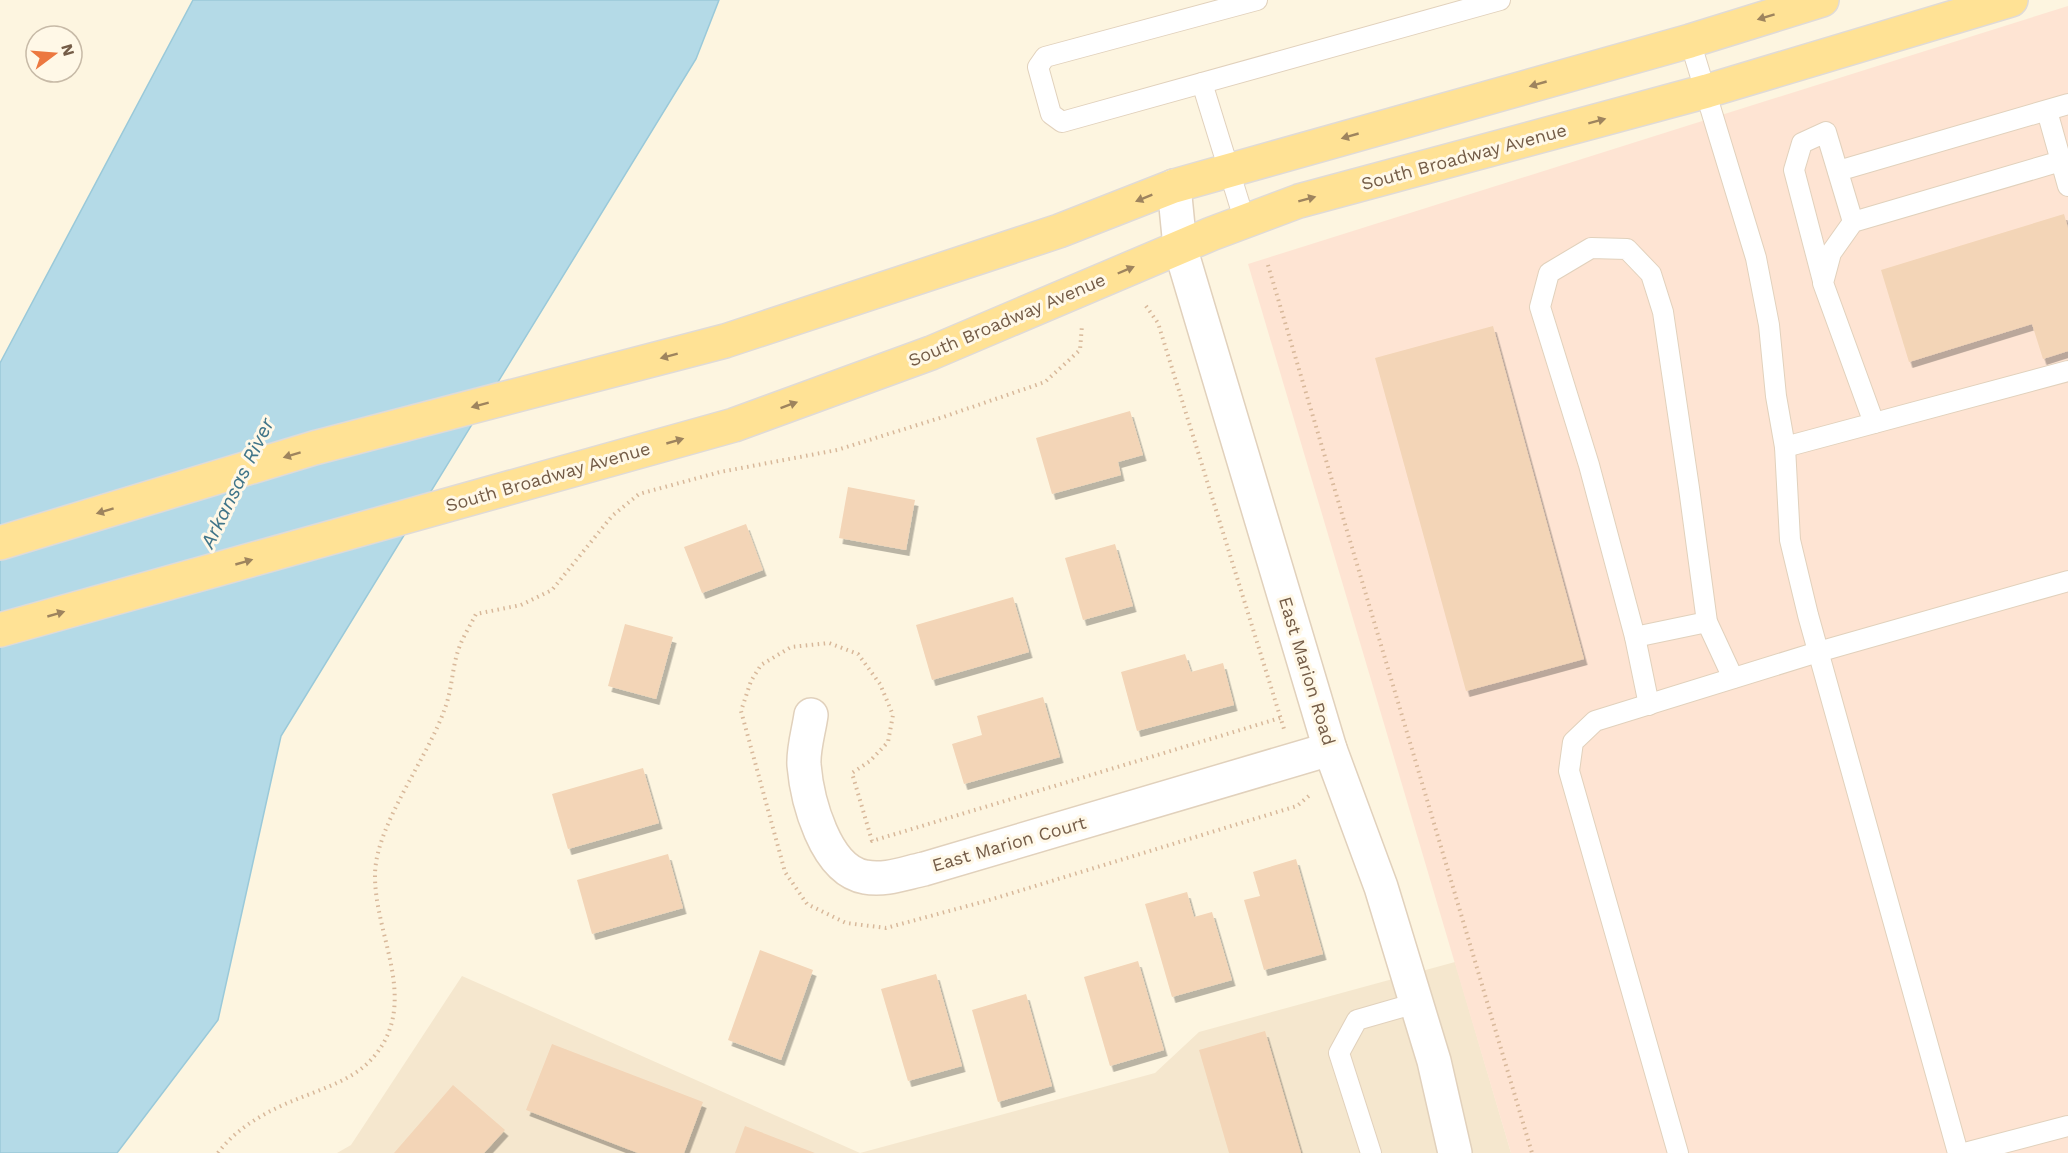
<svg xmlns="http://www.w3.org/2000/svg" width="2068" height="1153" font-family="'Work Sans',sans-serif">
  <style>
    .residential { fill: #f5e7ce }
    .commercial { fill: #fee4d3 }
    .water { fill: #b4dae7; stroke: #9ac9d9; stroke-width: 1.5 }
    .building { fill: #f3d5b7; filter: url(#shadow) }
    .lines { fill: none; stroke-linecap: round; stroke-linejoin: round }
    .lane-casing { stroke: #e1d1bc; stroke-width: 22 }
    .street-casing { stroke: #e1d1bc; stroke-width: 36 }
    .primary-casing { stroke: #e0dbd7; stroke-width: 36 }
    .path { stroke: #d8b89a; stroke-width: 4; stroke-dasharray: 1.5 4.5; stroke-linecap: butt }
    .lane { stroke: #fff; stroke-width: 20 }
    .street { stroke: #fff; stroke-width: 33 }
    .primary { stroke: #ffe295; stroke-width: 33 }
    .oneway { fill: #9e845e }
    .labels { text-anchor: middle; stroke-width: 6; stroke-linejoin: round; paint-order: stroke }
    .street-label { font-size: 18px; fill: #745c47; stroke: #fff8e7 }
    .water-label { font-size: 20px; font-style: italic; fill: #407589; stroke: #fff8e7 }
  </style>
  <defs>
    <filter id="shadow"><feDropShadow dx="3.5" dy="6" stdDeviation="0" flood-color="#0004"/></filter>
  </defs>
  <rect width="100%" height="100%" fill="#fdf5e0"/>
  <g class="residential">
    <path d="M1455,962L1511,1153H860L1155,1073L1199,1032Z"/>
    <path d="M462,976L860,1153H337L351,1145Z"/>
  </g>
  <path class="commercial" d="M2068,6V1153H1511L1248,264Z"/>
  <path class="water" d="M193,0H719L696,59L281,736L218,1020L117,1153H0V363Z"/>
  <g class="building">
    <path d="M2064,214L2068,228V351L2043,359L2032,324L1909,362L1881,270Z"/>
    <path d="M1493,326L1584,659L1466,691L1375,358Z"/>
    <path d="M1130,411L1143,455L1118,462L1121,475L1052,494L1036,438Z"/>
    <path d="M848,487L915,500L906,550L839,538Z"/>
    <path d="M746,524L763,570L702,593L684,547Z"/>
    <path d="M1115,544L1133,606L1083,620L1065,558Z"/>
    <path d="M1013,597L1029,652L932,680L916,625Z"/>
    <path d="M625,624L673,637L656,699L608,686Z"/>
    <path d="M1185,654L1191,672L1223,663L1234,705L1137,731L1121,672Z"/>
    <path d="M1043,697L1060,757L964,784L952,744L982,735L977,716Z"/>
    <path d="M643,768L659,823L568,849L552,794Z"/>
    <path d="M668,854L683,908L592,934L577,880Z"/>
    <path d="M1296,859L1323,954L1264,970L1244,900L1260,896L1253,872Z"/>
    <path d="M1187,892L1194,917L1212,912L1232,980L1172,997L1145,904Z"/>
    <path d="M760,950L813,970L781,1060L728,1040Z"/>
    <path d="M1138,961L1164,1050L1110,1066L1084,977Z"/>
    <path d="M936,974L962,1066L908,1081L881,989Z"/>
    <path d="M1026,994L1052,1086L998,1102L972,1010Z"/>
    <path d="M1265,1031L1301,1153H1229L1199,1050Z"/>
    <path d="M552,1044L703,1102L684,1153H638L526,1110Z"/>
    <path d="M453,1085L505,1130L484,1153H394Z"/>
    <path d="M745,1126L815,1153H735Z"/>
  </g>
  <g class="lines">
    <defs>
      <g id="lane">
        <path d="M1257,0L1045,57L1038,67L1051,114L1062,122L1500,0"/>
        <path d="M1690,41L1756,258L1769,325L1776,396L1785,447L1790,540L1808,615L1958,1153"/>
        <path d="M1202,83L1245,222"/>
        <path d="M2047,111L2068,186"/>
        <path d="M1838,171L2068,104"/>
        <path d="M1823,281L1794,170L1802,143L1826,132L1853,222"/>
        <path d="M1874,423L1823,283L1831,253L1853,222L2061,161"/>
        <path d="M1785,447L2068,371"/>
        <path d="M1635,637L1707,622"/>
        <path d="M1649,705L1635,637L1589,465L1540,307L1549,273L1591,248L1627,249L1651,274L1663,312L1689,488L1707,622L1733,678"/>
        <path d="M1371,1153L1339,1053L1357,1020L1416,1003"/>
        <path d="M1678,1153L1569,771L1573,742L1595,721L1818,652L2068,581"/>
        <path d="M1965,1153L2068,1126"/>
      </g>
      <g id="street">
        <path d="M1174,186L1180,247L1330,749L1381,887L1434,1061L1455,1153"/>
        <path d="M811,715C809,730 803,749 804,765C807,800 825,870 865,877C885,881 905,873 924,869L1330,749"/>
      </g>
      <g id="primary">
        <path d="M0,543L314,448L725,341L1059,231L1174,186L1690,41L1822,0"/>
        <path d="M0,630L734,425L931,353L1211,234L1299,201L1707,91L2011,0"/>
      </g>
    </defs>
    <use href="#lane" class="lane-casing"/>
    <use href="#street" class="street-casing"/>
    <use href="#primary" class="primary-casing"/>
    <g class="path">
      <path d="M1268,265L1532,1153"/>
      <path d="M1146,306L1158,323L1284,729"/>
      <path d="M1280,718L872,841L852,773L870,761L888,742L893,715L880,684L858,654L829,643L791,647L761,665L751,681L741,711L785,872L807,904L846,923L886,928L986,901L1297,806L1311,794"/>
      <path d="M218,1153C236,1128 267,1111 295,1100C326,1087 359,1079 379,1050C417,996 374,933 375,874C376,824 428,758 445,708C452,690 452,669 458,651C462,638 470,626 476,614L521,605L552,590L612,516L639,494L720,472L837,450L943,417L1045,382L1080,350L1082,325"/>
    </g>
    <use href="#lane" class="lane"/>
    <use href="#street" class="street"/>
    <use href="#primary" class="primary"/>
  </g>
  <defs><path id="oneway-solid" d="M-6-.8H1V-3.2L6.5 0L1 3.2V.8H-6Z" transform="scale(1.5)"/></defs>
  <g class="oneway">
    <use href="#oneway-solid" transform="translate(1766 17) rotate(163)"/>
    <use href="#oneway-solid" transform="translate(1538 84) rotate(164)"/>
    <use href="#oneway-solid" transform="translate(1597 121) rotate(-15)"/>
    <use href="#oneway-solid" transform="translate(1350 136) rotate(164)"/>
    <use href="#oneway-solid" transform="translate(1144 198) rotate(158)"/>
    <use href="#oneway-solid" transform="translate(1307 199) rotate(-15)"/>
    <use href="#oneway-solid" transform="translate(1126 270) rotate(-23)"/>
    <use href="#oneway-solid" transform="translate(669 356) rotate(165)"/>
    <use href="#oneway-solid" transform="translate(480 405) rotate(165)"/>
    <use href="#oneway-solid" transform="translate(789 405) rotate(-20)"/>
    <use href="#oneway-solid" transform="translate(675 441) rotate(-16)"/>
    <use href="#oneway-solid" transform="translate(292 455) rotate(163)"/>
    <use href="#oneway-solid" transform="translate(105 511) rotate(163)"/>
    <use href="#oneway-solid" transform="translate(244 562) rotate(-16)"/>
    <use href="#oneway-solid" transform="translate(56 614) rotate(-16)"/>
  </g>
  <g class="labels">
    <g class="street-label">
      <text transform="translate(1464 157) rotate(-15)" y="6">South Broadway Avenue</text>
      <text transform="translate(1007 320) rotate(-23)" y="6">South Broadway Avenue</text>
      <text transform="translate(548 477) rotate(-16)" y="6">South Broadway Avenue</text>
      <text transform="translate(1307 671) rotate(73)" y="6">East Marion Road</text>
      <text transform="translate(1009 844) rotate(-16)" y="6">East Marion Court</text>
    </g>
    <g class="water-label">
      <text transform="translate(237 483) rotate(-64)" y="7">Arkansas River</text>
    </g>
  </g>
  <g transform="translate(54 54) rotate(74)"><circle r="28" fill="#fff8e7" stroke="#c7baa7" stroke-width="1.5"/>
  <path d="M0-4.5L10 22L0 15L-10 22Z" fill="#ec7840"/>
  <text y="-9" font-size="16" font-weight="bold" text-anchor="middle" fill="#745c47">N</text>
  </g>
</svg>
